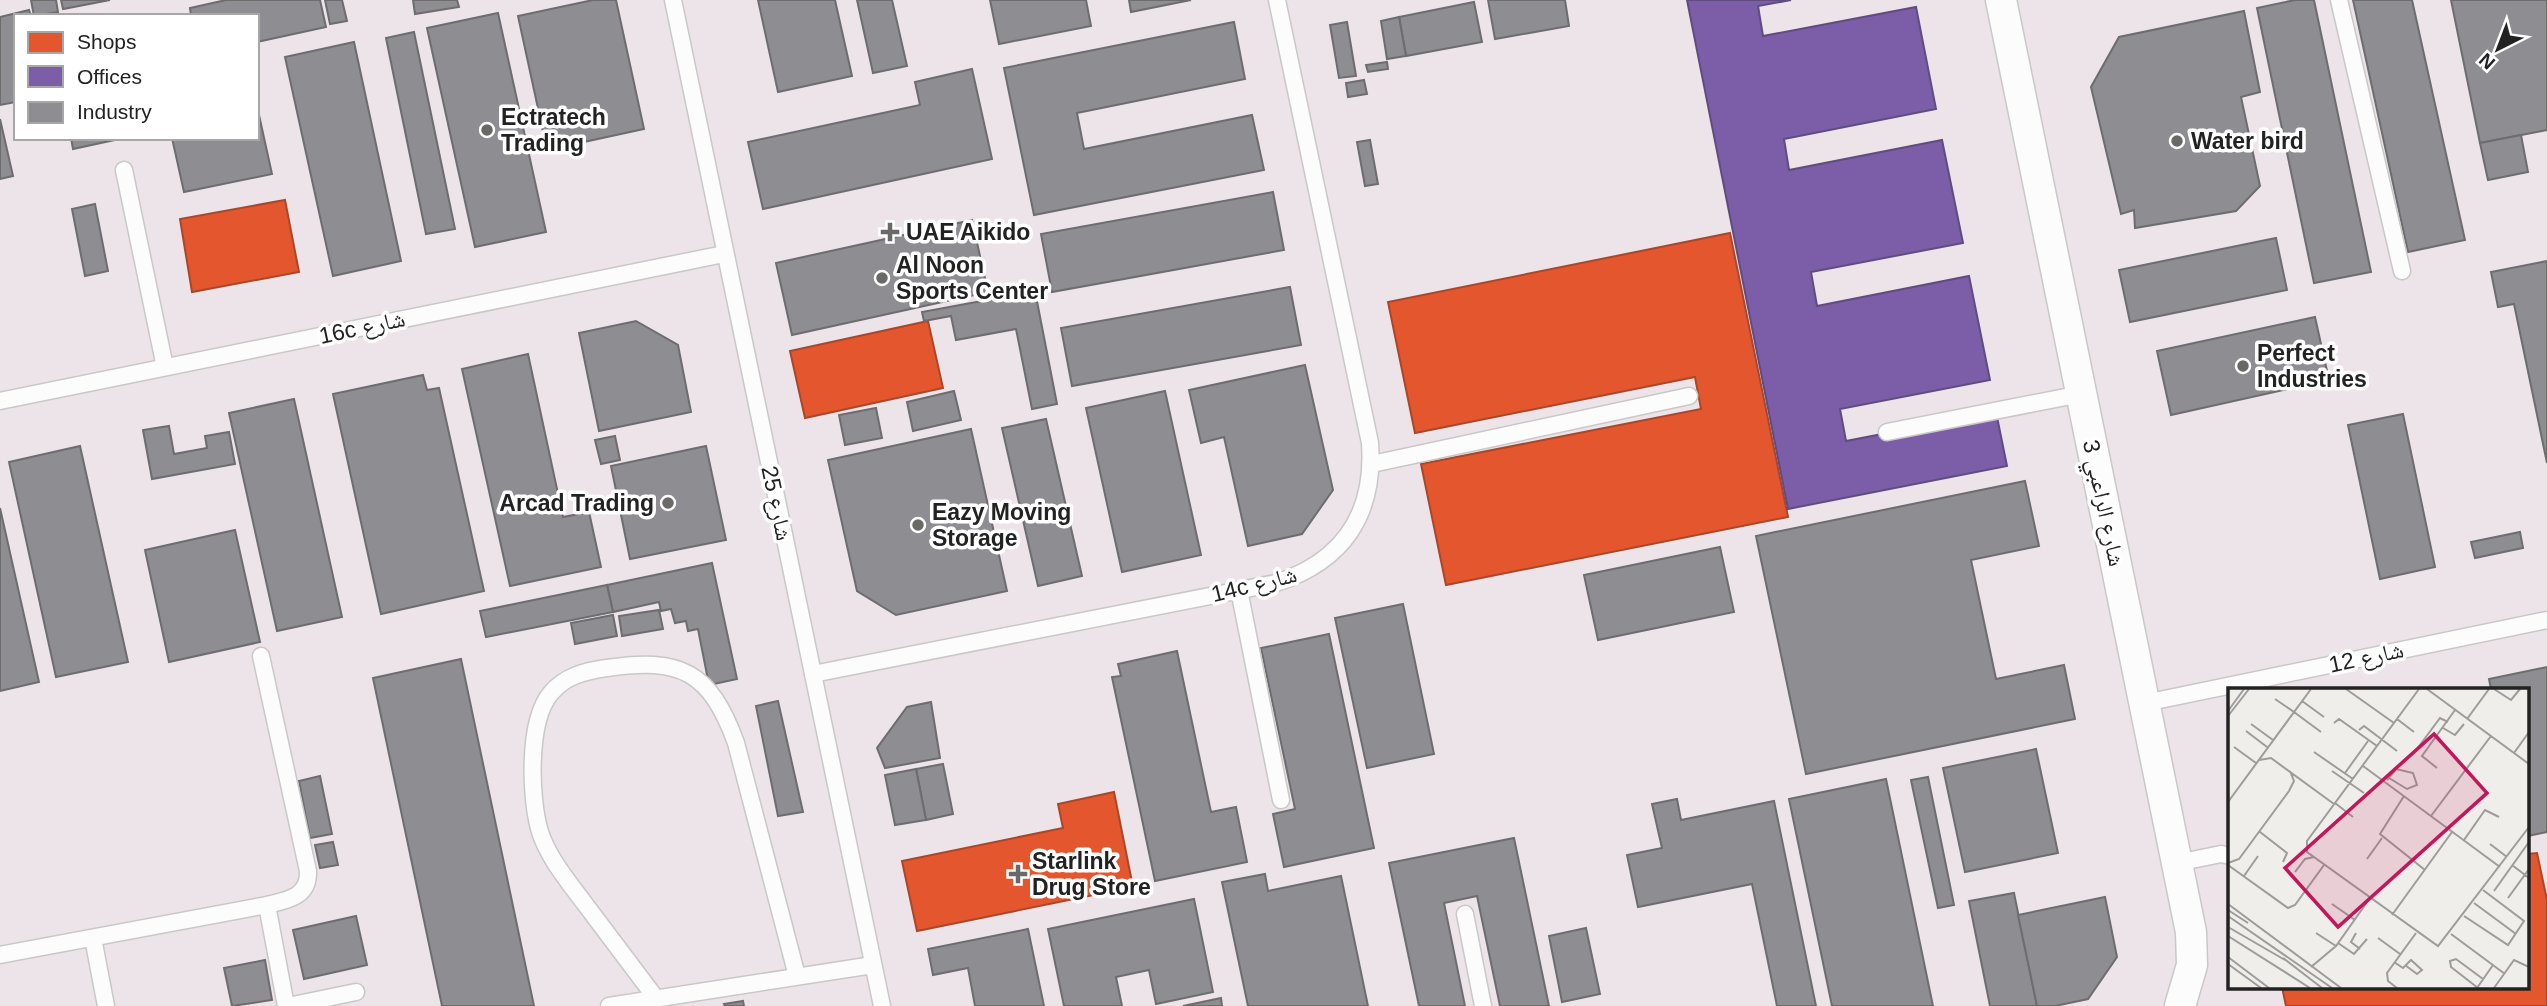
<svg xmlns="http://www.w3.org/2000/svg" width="2547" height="1006" font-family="Helvetica,'Noto Naskh Arabic',sans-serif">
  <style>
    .industrial { fill: #ede4e9; fill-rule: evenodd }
    .shops { fill: #e4572e; stroke: #aa472a; stroke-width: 2 }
    .offices { fill: #7b5ea7; stroke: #604c7f; stroke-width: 2 }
    .industry { fill: #8d8d92; stroke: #6d6d70; stroke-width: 2 }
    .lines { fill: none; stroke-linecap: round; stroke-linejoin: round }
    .service-casing { stroke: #c9c8c7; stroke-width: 19 }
    .minor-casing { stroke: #c9c8c7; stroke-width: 33 }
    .service { stroke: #fdfcfc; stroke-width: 16 }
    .minor { stroke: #fdfcfc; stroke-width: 30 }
    .poi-dot { fill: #6a6968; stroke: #fff; stroke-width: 2.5 }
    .labels { text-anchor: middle; stroke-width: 7; stroke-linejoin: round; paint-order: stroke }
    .poi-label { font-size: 23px; font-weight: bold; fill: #222; stroke: #fff; text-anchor: start }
    .street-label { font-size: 23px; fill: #222; stroke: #fff }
    .inset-road { fill: none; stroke: #9e9c9b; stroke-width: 2 }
    .view { fill: #c2185b; fill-opacity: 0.15; stroke: #c2185b; stroke-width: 3.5 }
    .inset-edge { fill: none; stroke: #222; stroke-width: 3.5 }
  </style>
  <rect width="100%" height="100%" fill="#f0eeeb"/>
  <path class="industrial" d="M0,0H2547V1006H0ZM16,16H257V138H16ZM2230,689H2528V987H2230Z"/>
  <g class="shops">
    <path d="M285,200L299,272L192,292L180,219Z"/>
    <path d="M1730,233L1788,517L1446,585L1421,464L1701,409L1695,377L1415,433L1388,302Z"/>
    <path d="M928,321L943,388L805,418L790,351Z"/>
    <path d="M1114,792L1133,887L917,931L902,861L1063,828L1058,804Z"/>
    <path d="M2537,853L2547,900V1006H2286L2282,987H2528V854Z"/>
  </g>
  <path class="offices" d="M1687,0H1791L1758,6L1763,36L1916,7L1936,109L1784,139L1789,170L1942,140L1963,243L1811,272L1817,306L1969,276L1990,380L1840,409L1846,441L1996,412L2007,466L1788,509Z"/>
  <g class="industry">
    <path d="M31,0H56L58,12L34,16Z"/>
    <path d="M61,0H110L63,9Z"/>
    <path d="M226,0H320L326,27L257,42V16H191L190,8Z"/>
    <path d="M325,0H342L347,21L330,24Z"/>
    <path d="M413,0H457L459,7L415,14Z"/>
    <path d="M593,0H616L644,129L547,150L518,16Z"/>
    <path d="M758,0H835L852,76L778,92Z"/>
    <path d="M857,0H892L907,66L873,73Z"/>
    <path d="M990,0H1086L1091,26L999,44Z"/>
    <path d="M1129,0H1191L1131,12Z"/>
    <path d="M1488,0H1565L1569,26L1495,39Z"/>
    <path d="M2295,0H2314L2371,272L2314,283L2257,8Z"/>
    <path d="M2353,0H2412L2465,240L2408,252Z"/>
    <path d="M2451,0H2547V130L2480,143Z"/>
    <path d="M1474,2L1482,42L1406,56L1399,17Z"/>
    <path d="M29,10L31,16H16V102L0,105V17Z"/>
    <path d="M2244,11L2260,92L2241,97L2260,186L2236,211L2135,228L2134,210L2121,214L2091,87L2119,37Z"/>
    <path d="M498,13L546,232L475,247L427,28Z"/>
    <path d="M1399,17L1406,56L1387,59L1381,21Z"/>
    <path d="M1234,22L1245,79L1077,113L1084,149L1252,115L1264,170L1034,215L1004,68Z"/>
    <path d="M1347,22L1356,76L1339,78L1330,25Z"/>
    <path d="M414,32L455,229L426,234L386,38Z"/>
    <path d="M354,42L401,261L333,276L285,57Z"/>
    <path d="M1387,62L1388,69L1368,72L1366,65Z"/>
    <path d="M972,69L992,159L763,209L748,142L920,105L915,82Z"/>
    <path d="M1364,80L1367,94L1348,97L1346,83Z"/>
    <path d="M257,106L272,174L184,192L172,138H257Z"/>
    <path d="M0,119L13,176L0,179Z"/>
    <path d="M2521,135L2528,172L2488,180L2480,143Z"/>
    <path d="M71,138H124L73,149Z"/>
    <path d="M1370,140L1378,184L1365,186L1357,142Z"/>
    <path d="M1273,192L1284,250L1052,292L1041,234Z"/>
    <path d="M95,204L108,271L85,276L72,209Z"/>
    <path d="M972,220L988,292L792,335L776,263Z"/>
    <path d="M2276,238L2287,290L2130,322L2119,270Z"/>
    <path d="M2547,261V463L2514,304L2498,307L2491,272Z"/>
    <path d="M1290,287L1301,345L1072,386L1061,328Z"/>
    <path d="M1035,291L1057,404L1032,409L1016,329L956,340L951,316L924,321L922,312Z"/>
    <path d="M2315,317L2329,380L2171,415L2157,351Z"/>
    <path d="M636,321L678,345L691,412L599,431L579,333Z"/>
    <path d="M528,354L563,517L589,512L601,567L510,586L462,369Z"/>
    <path d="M1305,365L1333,490L1302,534L1248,546L1224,437L1201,443L1189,390Z"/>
    <path d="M423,375L427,390L439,388L484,591L381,614L333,394Z"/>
    <path d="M954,391L961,420L913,431L907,402Z"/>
    <path d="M1165,391L1201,555L1122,572L1086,408Z"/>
    <path d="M294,399L342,617L277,631L229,413Z"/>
    <path d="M876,408L882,438L845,445L839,415Z"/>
    <path d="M2403,414L2435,567L2380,579L2348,425Z"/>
    <path d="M1046,419L1082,576L1038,586L1002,428Z"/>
    <path d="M169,426L174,454L207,448L205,436L229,432L235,464L152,479L143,430Z"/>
    <path d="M971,429L1007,591L896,615L857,591L828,460Z"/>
    <path d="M615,436L620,460L601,464L595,440Z"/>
    <path d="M80,446L128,662L56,677L9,462Z"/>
    <path d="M706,446L726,540L630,559L611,466Z"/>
    <path d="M2025,481L2039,546L1971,560L1996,679L2064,665L2075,719L1806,774L1756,536Z"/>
    <path d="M0,508L39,682L0,691Z"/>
    <path d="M235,530L260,642L169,662L145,550Z"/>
    <path d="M2520,532L2523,548L2475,558L2471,542Z"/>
    <path d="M1720,547L1734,612L1598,640L1584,575Z"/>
    <path d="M712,563L737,679L709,685L698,629L688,631L686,621L675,623L671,609L661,611L659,602L613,612L607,585Z"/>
    <path d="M607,585L613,612L486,637L480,611Z"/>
    <path d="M1403,604L1434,754L1367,768L1335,618Z"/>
    <path d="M659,610L663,629L622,636L619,616Z"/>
    <path d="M613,615L617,636L575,644L571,623Z"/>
    <path d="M1329,634L1374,848L1284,867L1273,814L1295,809L1261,648Z"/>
    <path d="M1177,651L1211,812L1236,807L1247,862L1155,881L1112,677L1121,676L1118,664Z"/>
    <path d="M461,659L534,1006H442L373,678Z"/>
    <path d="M2547,667V832L2528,836V689H2491L2489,679Z"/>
    <path d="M778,701L803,812L778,816L756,706Z"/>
    <path d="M931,702L940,758L885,768L877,748L907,707Z"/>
    <path d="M2036,749L2058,853L1965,872L1943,768Z"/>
    <path d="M943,764L953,814L926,820L916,769Z"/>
    <path d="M916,769L926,820L895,825L885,775Z"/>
    <path d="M320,776L332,834L310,838L299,781Z"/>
    <path d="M1928,777L1954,905L1938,908L1911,780Z"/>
    <path d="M1886,779L1933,1006H1832L1789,799Z"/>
    <path d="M1677,799L1681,820L1774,801L1816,1006H1777L1752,884L1638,907L1627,855L1662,848L1652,804Z"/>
    <path d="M1514,838L1549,1006H1500L1477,896L1444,903L1465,1006H1419L1389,863Z"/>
    <path d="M333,842L338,865L320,868L315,845Z"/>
    <path d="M1265,874L1268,891L1341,876L1368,1006H1248L1222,882Z"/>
    <path d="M2014,893L2037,1006H1990L1969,901Z"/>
    <path d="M2105,897L2117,957L2088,999L2055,1006H2037L2018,915Z"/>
    <path d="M1194,899L1213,992L1156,1004L1149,970L1116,977L1122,1006H1064L1048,929Z"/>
    <path d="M356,916L367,965L304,979L293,930Z"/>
    <path d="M1586,928L1600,994L1562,1002L1549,936Z"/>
    <path d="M1028,929L1044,1006H975L968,968L933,975L928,949Z"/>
    <path d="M265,960L272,1000L232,1006L224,968Z"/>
    <path d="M1221,998L1222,1006H1183Z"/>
    <path d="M743,1001L744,1006H725L724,1004Z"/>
  </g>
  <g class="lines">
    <defs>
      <g id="service">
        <path d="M673,0L882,1006"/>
        <path d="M2339,0L2402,271"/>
        <path d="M124,170L165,367"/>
        <path d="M0,401L724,254"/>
        <path d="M1887,432L2081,394"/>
        <path d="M1372,464L1689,396"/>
        <path d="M1239,590L1281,800"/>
        <path d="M813,674L1276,583C1344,561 1375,514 1370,443L1277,0"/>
        <path d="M2145,703L2547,620"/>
        <path d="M2177,863L2221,854L2230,856"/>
        <path d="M267,905L286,1006"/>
        <path d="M1465,914L1483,1006"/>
        <path d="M93,938L106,1006"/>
        <path d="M0,955L267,905C288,900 309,897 308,871L261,656"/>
        <path d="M655,997C632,966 608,935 585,904C568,881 549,859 540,832C530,799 527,721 551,693C565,676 585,671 607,668C680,657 710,671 736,743L797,976"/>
        <path d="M288,1006L356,992"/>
        <path d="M609,1006L873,965"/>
      </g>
      <path id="minor" d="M2001,0L2191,932L2192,965L2180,1006"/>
    </defs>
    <use href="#service" class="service-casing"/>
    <use href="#minor" class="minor-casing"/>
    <use href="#service" class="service"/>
    <use href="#minor" class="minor"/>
  </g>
  <g class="poi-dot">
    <circle cx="487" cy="130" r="7"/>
    <circle cx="2177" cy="141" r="7"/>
    <path d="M886.5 221.5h7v7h7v7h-7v7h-7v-7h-7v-7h7z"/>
    <circle cx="882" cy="278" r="7"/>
    <circle cx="2243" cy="366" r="7"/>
    <circle cx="668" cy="503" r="7"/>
    <circle cx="918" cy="525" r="7"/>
    <path d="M1014.5 863.5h7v7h7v7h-7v7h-7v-7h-7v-7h7z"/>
  </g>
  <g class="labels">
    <g class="poi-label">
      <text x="501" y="125">Ectratech<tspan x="501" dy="26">Trading</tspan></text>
      <text x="2191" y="149">Water bird</text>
      <text x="906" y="240">UAE Aikido</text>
      <text x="896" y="273">Al Noon<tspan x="896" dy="26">Sports Center</tspan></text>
      <text x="2257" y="361">Perfect<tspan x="2257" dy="26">Industries</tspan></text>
      <text x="654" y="511" text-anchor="end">Arcad Trading</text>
      <text x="932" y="520">Eazy Moving<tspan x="932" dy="26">Storage</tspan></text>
      <text x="1032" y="869">Starlink<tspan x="1032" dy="26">Drug Store</tspan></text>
    </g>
    <g class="street-label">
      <text transform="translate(362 327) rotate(-12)" y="8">16c شارع</text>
      <text transform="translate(777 503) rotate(78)" y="8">شارع 25</text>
      <text transform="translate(2104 503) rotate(78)" y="8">شارع الراعبي 3</text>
      <text transform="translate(1254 584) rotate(-14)" y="8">14c شارع</text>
      <text transform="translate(2366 657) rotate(-12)" y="8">شارع 12</text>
    </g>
  </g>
  <g transform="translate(2228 688)">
    <rect width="301" height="301" fill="#f0eeeb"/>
    <path class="inset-road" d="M118,1L166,35M191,1L79,153V164L210,258L301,139M199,1L301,76M266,1L283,12L292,1M47,11L66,24M74,13L96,29M0,23L16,1M66,24L93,44M0,28L21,1M169,31L186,44M239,31L261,1M106,35L111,31L149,58M23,36L45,52M215,40L227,47L236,36M131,42L136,38L169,63M18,43L39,59M6,59L28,75M86,64L125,91M186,65L212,30L220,34M286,65L301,44M31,72L43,70L106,116M135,78L272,179M209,80L194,68L227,22M104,83L136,105M117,85L140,53M161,90L179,101L189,97L185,85L168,81M159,92L173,75M176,108L152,146L197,182M0,114L83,1M107,115L125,129M203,128L263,48M32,144L59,165L55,174M236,152L257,122L271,129M262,156L279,169M139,171L154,150M0,175L11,171L61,103L66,93L62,83M0,177L60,220L67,217L96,177M284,177L301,190M67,184L77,171L86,169M16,188L30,168M266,203L301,154M280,210L301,181M246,215L288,246M0,216L113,300M104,216L127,232M0,222L20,235M164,227L224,144M0,228L104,300M236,228L280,257L296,233L255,202M0,239L57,272M88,245L108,258M128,245L123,254L132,261M223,246L277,286M0,248L82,300M150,250L172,266M110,255L126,266L139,251M0,269L41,300M55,270L94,300M166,274L175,280L183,272L194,282L189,286L177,277M0,276L33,300M83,279L108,258L142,210M169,300L160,293L159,285L188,245M249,300L265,277M250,300L223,279L222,273L228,271L255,291M266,300L286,272L301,279"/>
    <path class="view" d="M206,46L259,105L110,239L57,180Z"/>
    <rect width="301" height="301" class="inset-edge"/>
  </g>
  <rect x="14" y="14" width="245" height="126" fill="#ffffff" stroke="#a7a7a7" stroke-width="2"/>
  <rect x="28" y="32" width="35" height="21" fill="#e4572e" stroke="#a7a7a7" stroke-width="2"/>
  <text x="77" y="49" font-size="21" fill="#222222">Shops</text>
  <rect x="28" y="66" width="35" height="21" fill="#7b5ea7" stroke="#a7a7a7" stroke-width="2"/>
  <text x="77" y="84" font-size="21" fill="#222222">Offices</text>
  <rect x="28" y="102" width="35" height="21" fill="#8d8d92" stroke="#a7a7a7" stroke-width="2"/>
  <text x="77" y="119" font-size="21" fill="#222222">Industry</text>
  <g transform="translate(2498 49) rotate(222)" stroke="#ffffff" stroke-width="5" paint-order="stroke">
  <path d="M0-5L12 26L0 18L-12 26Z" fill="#222222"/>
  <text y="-10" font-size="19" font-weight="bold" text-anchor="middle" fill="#222222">N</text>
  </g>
</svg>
